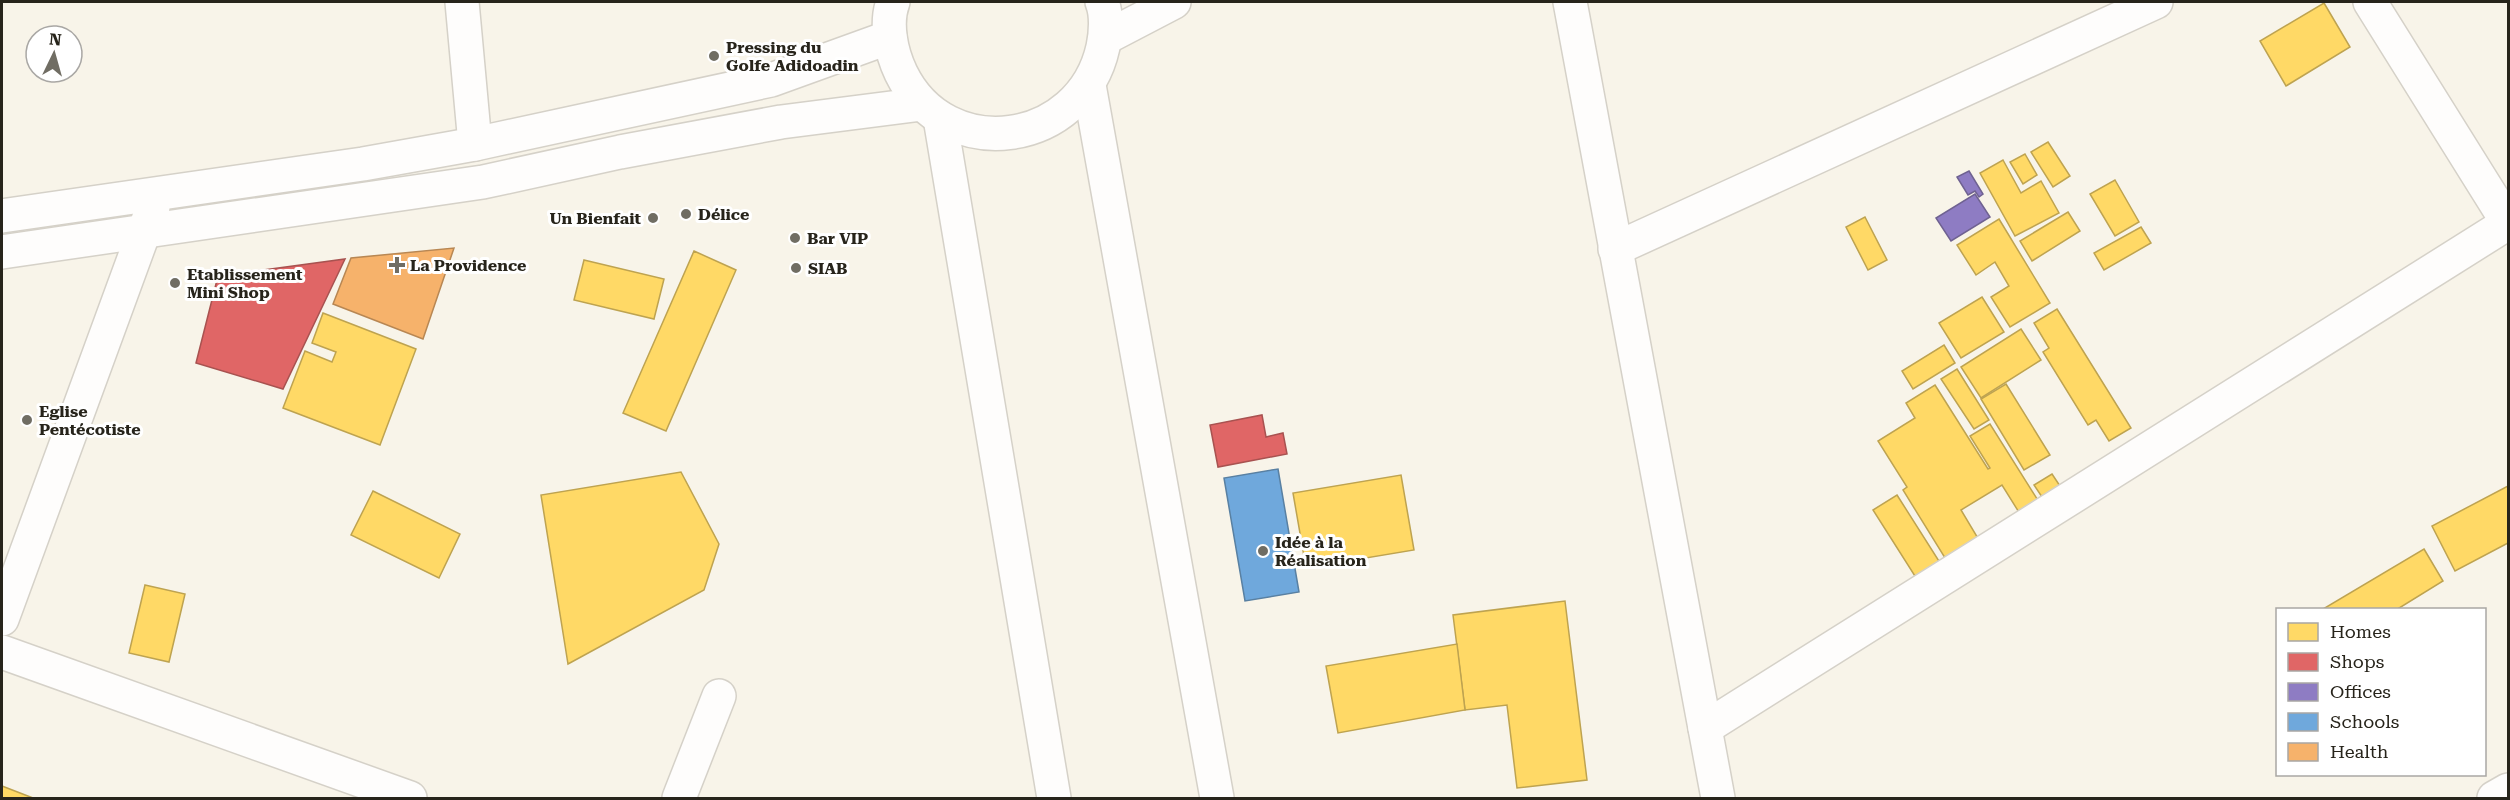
<svg xmlns="http://www.w3.org/2000/svg" width="2510" height="800" font-family="'Roboto Serif',serif">
  <style>
    .homes { fill: #ffd966; stroke: #bea350; stroke-width: 1.5 }
    .shops { fill: #e06666; stroke: #a85250; stroke-width: 1.5 }
    .offices { fill: #8e7cc3; stroke: #6f6291; stroke-width: 1.5 }
    .schools { fill: #6fa8dc; stroke: #5980a2; stroke-width: 1.5 }
    .health { fill: #f6b26b; stroke: #b88753; stroke-width: 1.5 }
    .lines { fill: none; stroke-linecap: round; stroke-linejoin: round }
    .minor-casing { stroke: #d5d1c8; stroke-width: 36 }
    .secondary-casing { stroke: #d5d1c8; stroke-width: 36 }
    .primary-casing { stroke: #d5d1c8; stroke-width: 36 }
    .minor { stroke: #fefdfc; stroke-width: 33 }
    .secondary { stroke: #fefdfc; stroke-width: 33 }
    .primary { stroke: #fefdfc; stroke-width: 33 }
    .poi-dot { fill: #706d63; stroke: #fff; stroke-width: 2 }
    .labels { text-anchor: middle; stroke-width: 6; stroke-linejoin: round; paint-order: stroke }
    .poi-label { font-size: 16px; font-weight: bold; fill: #27241b; stroke: #fff; text-anchor: start }
  </style>
  <rect width="100%" height="100%" fill="#f8f4e9"/>
  <g class="homes">
    <path d="M2324,3L2350,47L2286,86L2260,41Z"/>
    <path d="M2048,142L2070,176L2053,187L2031,152Z"/>
    <path d="M2025,154L2037,175L2023,184L2010,162Z"/>
    <path d="M2003,160L2021,193L2041,181L2059,213L2015,236L1980,173Z"/>
    <path d="M2115,180L2139,222L2115,236L2090,194Z"/>
    <path d="M2068,212L2080,231L2032,261L2020,241Z"/>
    <path d="M1865,217L1887,260L1868,270L1846,227Z"/>
    <path d="M1999,219L2050,303L2010,327L1991,297L2009,286L1995,262L1976,275L1957,245Z"/>
    <path d="M2141,227L2151,243L2104,270L2094,253Z"/>
    <path d="M694,251L736,270L666,431L623,413Z"/>
    <path d="M584,260L664,279L654,319L574,300Z"/>
    <path d="M1982,297L2004,332L1961,358L1939,323Z"/>
    <path d="M2057,309L2131,428L2109,441L2096,420L2088,425L2043,352L2049,348L2034,323Z"/>
    <path d="M323,313L416,349L380,445L283,408L305,351L332,362L336,352L312,343Z"/>
    <path d="M2021,329L2041,360L1981,398L1961,367Z"/>
    <path d="M1944,345L1955,363L1913,389L1902,371Z"/>
    <path d="M1957,369L1989,420L1974,429L1941,379Z"/>
    <path d="M2006,384L2050,455L2024,470L1981,399Z"/>
    <path d="M1935,385L1988,469L1990,468L1970,436L1990,424L2044,510L2025,522L2002,485L1961,510L1982,545L1950,566L1903,490L1907,487L1878,441L1915,418L1906,403Z"/>
    <path d="M681,472L719,544L704,590L568,664L541,495Z"/>
    <path d="M2052,474L2066,495L2048,506L2034,485Z"/>
    <path d="M1401,475L1414,550L1306,568L1293,493Z"/>
    <path d="M2508,486V543L2455,571L2432,526Z"/>
    <path d="M373,491L460,534L439,578L351,535Z"/>
    <path d="M1897,495L1944,569L1920,584L1873,510Z"/>
    <path d="M2424,549L2443,581L2396,610L2323,609Z"/>
    <path d="M145,585L185,594L169,662L129,653Z"/>
    <path d="M1565,601L1587,780L1517,788L1507,705L1465,710L1453,615Z"/>
    <path d="M1457,644L1465,710L1338,733L1326,666Z"/>
    <path d="M2,786L33,798H2Z"/>
  </g>
  <g class="shops">
    <path d="M345,259L283,389L196,363L218,276Z"/>
    <path d="M1262,415L1266,437L1283,433L1287,454L1218,467L1210,425Z"/>
  </g>
  <g class="offices">
    <path d="M1969,171L1983,194L1979,197L1975,191L1968,195L1957,177Z"/>
    <path d="M1975,194L1990,217L1951,241L1936,218Z"/>
  </g>
  <path class="schools" d="M1278,469L1299,592L1245,601L1224,478Z"/>
  <path class="health" d="M454,248L423,339L333,304L351,258Z"/>
  <g class="lines">
    <defs>
      <g id="minor">
        <path d="M462,2L475,144"/>
        <path d="M1570,2L1718,798"/>
        <path d="M2370,2L2508,223"/>
        <path d="M1615,249L2156,2"/>
        <path d="M2,619L153,207"/>
        <path d="M2,652L410,798"/>
        <path d="M1705,728L2508,223"/>
        <path d="M679,798L719,696"/>
        <path d="M2494,798L2508,790"/>
      </g>
      <g id="secondary">
        <path d="M1105,38L1174,2"/>
        <path d="M2,216L363,164L475,144L771,80L890,37"/>
        <path d="M2,252L483,182L620,152L781,122L922,104"/>
      </g>
      <g id="primary">
        <path d="M893,2C885,23 891,52 901,73C946,166 1081,147 1103,47C1106,33 1107,14 1102,2"/>
        <path d="M1089,85L1217,798"/>
        <path d="M940,118L1054,798"/>
      </g>
    </defs>
    <use href="#minor" class="minor-casing"/>
    <use href="#secondary" class="secondary-casing"/>
    <use href="#primary" class="primary-casing"/>
    <use href="#minor" class="minor"/>
    <use href="#secondary" class="secondary"/>
    <use href="#primary" class="primary"/>
  </g>
  <g class="poi-dot">
    <circle cx="714" cy="56" r="6"/>
    <circle cx="686" cy="214" r="6"/>
    <circle cx="653" cy="218" r="6"/>
    <circle cx="795" cy="238" r="6"/>
    <path d="M394 256h6v6h6v6h-6v6h-6v-6h-6v-6h6z"/>
    <circle cx="796" cy="268" r="6"/>
    <circle cx="175" cy="283" r="6"/>
    <circle cx="27" cy="420" r="6"/>
    <circle cx="1263" cy="551" r="6"/>
  </g>
  <g class="labels">
    <g class="poi-label">
      <text x="726" y="53">Pressing du<tspan x="726" dy="18">Golfe Adidoadin</tspan></text>
      <text x="698" y="220">Délice</text>
      <text x="641" y="224" text-anchor="end">Un Bienfait</text>
      <text x="807" y="244">Bar VIP</text>
      <text x="410" y="271">La Providence</text>
      <text x="808" y="274">SIAB</text>
      <text x="187" y="280">Etablissement<tspan x="187" dy="18">Mini Shop</tspan></text>
      <text x="39" y="417">Eglise<tspan x="39" dy="18">Pentécotiste</tspan></text>
      <text x="1275" y="548">Idée à la<tspan x="1275" dy="18">Réalisation</tspan></text>
    </g>
  </g>
  <rect width="2510" height="800" fill="none" stroke="#27241b" stroke-width="6"/>
  <rect x="2276" y="608" width="210" height="168" fill="#ffffff" stroke="#a9a7a4" stroke-width="1.5"/>
  <rect x="2288" y="623" width="30" height="18" fill="#ffd966" stroke="#a9a7a4" stroke-width="1.5"/>
  <text x="2330" y="638" font-size="18" fill="#27241b">Homes</text>
  <rect x="2288" y="653" width="30" height="18" fill="#e06666" stroke="#a9a7a4" stroke-width="1.5"/>
  <text x="2330" y="668" font-size="18" fill="#27241b">Shops</text>
  <rect x="2288" y="683" width="30" height="18" fill="#8e7cc3" stroke="#a9a7a4" stroke-width="1.5"/>
  <text x="2330" y="698" font-size="18" fill="#27241b">Offices</text>
  <rect x="2288" y="713" width="30" height="18" fill="#6fa8dc" stroke="#a9a7a4" stroke-width="1.5"/>
  <text x="2330" y="728" font-size="18" fill="#27241b">Schools</text>
  <rect x="2288" y="743" width="30" height="18" fill="#f6b26b" stroke="#a9a7a4" stroke-width="1.5"/>
  <text x="2330" y="758" font-size="18" fill="#27241b">Health</text>
  <g transform="translate(54 54) rotate(5)"><circle r="28" fill="#ffffff" stroke="#a9a7a4" stroke-width="1.5"/>
  <path d="M0-4.5L10 22L0 15L-10 22Z" fill="#706d63"/>
  <text y="-9" font-size="16" font-weight="bold" text-anchor="middle" fill="#27241b">N</text>
  </g>
</svg>
